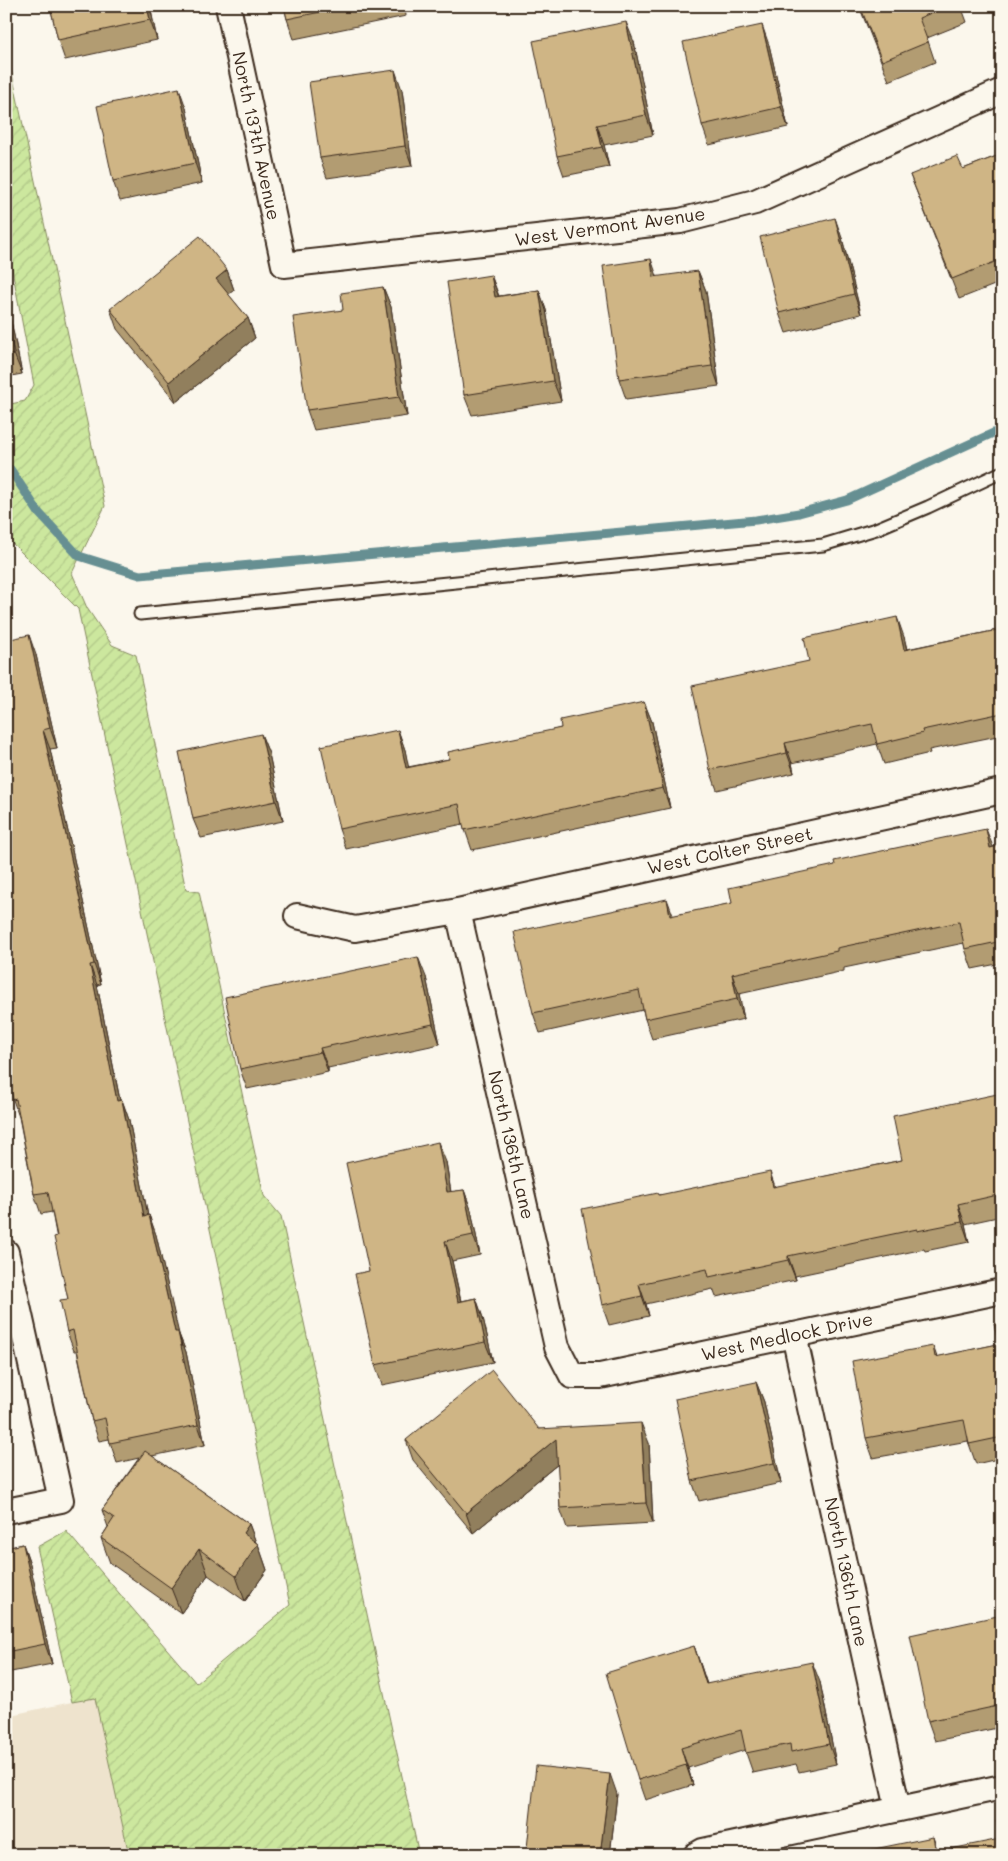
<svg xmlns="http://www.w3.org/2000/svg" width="1008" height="1861" font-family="Mali,sans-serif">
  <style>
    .built { fill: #eee3cd }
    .garden { fill: url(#garden-furrows); stroke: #84885e }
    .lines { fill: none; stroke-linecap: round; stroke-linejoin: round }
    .stream { stroke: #668f92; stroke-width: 9 }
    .lane-casing { stroke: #3b2a1e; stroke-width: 15 }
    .street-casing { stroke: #3b2a1e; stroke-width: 28 }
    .lane { stroke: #fbf7ec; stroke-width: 11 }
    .street { stroke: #fbf7ec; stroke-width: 24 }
    .wall { fill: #b29c72; stroke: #3b2a1e }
    .shaded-wall { fill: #917f5d; stroke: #3b2a1e }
    .building { fill: #cfb585; stroke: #3b2a1e }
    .labels { text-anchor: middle; stroke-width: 4; stroke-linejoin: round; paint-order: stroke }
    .street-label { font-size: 18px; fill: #3b2a1e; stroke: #fbf7ec }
  </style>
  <defs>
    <pattern id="garden-furrows" width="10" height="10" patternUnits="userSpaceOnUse" patternTransform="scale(1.25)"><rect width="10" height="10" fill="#cce79e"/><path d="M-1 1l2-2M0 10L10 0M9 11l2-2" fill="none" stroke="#b0c688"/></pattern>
  </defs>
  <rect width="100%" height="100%" fill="#fbf7ec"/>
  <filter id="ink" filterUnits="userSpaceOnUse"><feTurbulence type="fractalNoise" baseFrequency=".02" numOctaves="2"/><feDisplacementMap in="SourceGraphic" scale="10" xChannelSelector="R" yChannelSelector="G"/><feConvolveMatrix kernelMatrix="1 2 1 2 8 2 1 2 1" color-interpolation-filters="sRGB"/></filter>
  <g filter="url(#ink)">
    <path class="built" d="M95,1697L129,1855H6V1716Z"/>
    <path class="garden" d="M6,46L105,506L72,573L87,608L112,645L136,655L186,890L199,892L264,1196L281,1216L419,1855H129L95,1698L72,1702L37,1547L66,1531L196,1683L290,1605L78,609L6,537V405L25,401L34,385L6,237Z"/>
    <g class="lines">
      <path class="stream" d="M6,468L10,469L39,513L79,556L140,575L756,520L799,513L847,500L1002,429"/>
      <defs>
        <path id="lane" d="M140,614L823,545L876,529L928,507L1002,472"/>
        <g id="street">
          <path d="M228,6L284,265L680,221L755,202L1002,91"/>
          <path d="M458,911L557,1347L572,1376H600L1002,1291"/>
          <path d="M297,916L355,929L458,911L1002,791"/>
          <path d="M6,1252L61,1500L6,1511"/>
          <path d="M794,1335L898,1809"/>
          <path d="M696,1855L703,1851L1002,1787"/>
        </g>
      </defs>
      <use href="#lane" class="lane-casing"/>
      <use href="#street" class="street-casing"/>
      <use href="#lane" class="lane"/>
      <use href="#street" class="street"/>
    </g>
    <g class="wall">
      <path d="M50,6H150L157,40L65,60L58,40Z"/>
      <path d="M284,6H405L406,16L294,39L287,19Z"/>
      <path d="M859,6H961L967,22L927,38L935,62L889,81Z"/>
      <path d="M634,42L653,135L604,145L609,167L564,176L557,156Z"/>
      <path d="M769,45L788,127L709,145L702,125Z"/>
      <path d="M402,90L412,166L327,178L320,158Z"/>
      <path d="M186,108L202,183L120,201L113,181Z"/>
      <path d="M1002,154V282L959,299L910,175L963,169Z"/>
      <path d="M842,238L861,314L786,333L779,313Z"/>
      <path d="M227,270L234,290L228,294L248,318L255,338L176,402L117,329L110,309Z"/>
      <path d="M698,271L706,291L719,386L626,399L619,379Z"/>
      <path d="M491,275L499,296L539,290L546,310L561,401L472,415L464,395Z"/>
      <path d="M383,287L391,307L407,416L314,430L307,410L343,310Z"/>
      <path d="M6,297L22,374L6,377Z"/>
      <path d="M1002,629V735L929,750L930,753L884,764L877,744L792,763L794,773L717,790L710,770L809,661L904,637L907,649Z"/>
      <path d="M36,655L57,748L50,749L101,984L97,985L120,1100H122L129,1120L148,1216L149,1215L156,1235L178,1332L186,1352L205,1445L152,1456L249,1524L256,1543L258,1544L267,1570L245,1601L208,1575L181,1613L110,1563L101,1538L108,1527L102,1510L139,1458L117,1463L109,1439L99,1441L92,1421L77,1351H74L67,1332L68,1299L52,1212L41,1214L34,1194L19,1117L13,1100L10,1029Z"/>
      <path d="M644,702L652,722L670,808L472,850L463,824L346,849L339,829L398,730L405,750L408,767L449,759L561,728Z"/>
      <path d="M261,734L269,754L283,821L201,838L193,819Z"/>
      <path d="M1002,845V963L972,969L965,949L964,943L844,968V971L739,994L744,1019L652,1039L645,1019L643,1010L540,1033L533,1013L673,916Z"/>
      <path d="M426,977L440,1044L328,1068V1072L247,1089L240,1069Z"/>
      <path d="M1002,1093V1216L965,1224L969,1242L925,1251L924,1249L795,1276L796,1280L716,1297L713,1289L646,1304L649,1316L609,1325L602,1305L659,1195L775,1187L902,1160Z"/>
      <path d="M446,1162L451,1192L464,1190L471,1210L480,1255L452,1261L461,1301L476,1298L483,1318L493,1362L382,1385L375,1365L369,1271Z"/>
      <path d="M1002,1322V1458L976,1464L968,1441L873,1458L866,1438L933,1346L937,1357L998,1344Z"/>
      <path d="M756,1382L764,1402L781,1483L699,1501L692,1481Z"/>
      <path d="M539,1429L649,1443L653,1523L567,1528L560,1508L558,1464L473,1533L413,1460L406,1440Z"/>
      <path d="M23,1544L30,1564L52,1664L6,1673V1548Z"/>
      <path d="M1002,1615V1727L935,1741L928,1721Z"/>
      <path d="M694,1646L707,1684L820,1682L836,1764L799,1772L796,1764L753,1773L745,1750L688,1768L693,1785L645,1800L638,1780Z"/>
      <path d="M617,1794L610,1855H530L527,1848Z"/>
    </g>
    <g class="shaded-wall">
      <path d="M147,6H150L157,40L150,20Z"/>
      <path d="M626,22L634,42L653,135L646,115Z"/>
      <path d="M762,25L769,45L788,127L781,107Z"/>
      <path d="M395,70L402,90L412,166L405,146Z"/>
      <path d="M179,88L186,108L202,183L195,163Z"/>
      <path d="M597,125L604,145L609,167L602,147Z"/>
      <path d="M835,218L842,238L861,314L854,294Z"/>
      <path d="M651,259L658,279L653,277Z"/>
      <path d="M227,270L234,290L223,299L216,279Z"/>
      <path d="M698,271L706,291L719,386L712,366Z"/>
      <path d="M491,275L498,295L502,317L495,297Z"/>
      <path d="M383,287L391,307L407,416L399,397Z"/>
      <path d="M539,290L546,310L561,401L553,381Z"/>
      <path d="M6,297L22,374L14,354L6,314Z"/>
      <path d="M248,318L255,338L176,402L169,382Z"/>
      <path d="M897,617L904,637L911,670L904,650Z"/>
      <path d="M29,635L36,655L57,748L50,728Z"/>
      <path d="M644,702L652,722L670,808L663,788Z"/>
      <path d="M43,730L50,749L101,984L94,964Z"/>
      <path d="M398,730L405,750L413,788L406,768Z"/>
      <path d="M261,734L269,754L283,821L276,801Z"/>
      <path d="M785,743L792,763L794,773L787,753Z"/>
      <path d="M986,829L994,849L990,848Z"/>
      <path d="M667,899L674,918L670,916Z"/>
      <path d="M418,957L426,977L440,1044L433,1024Z"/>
      <path d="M90,965L97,985L124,1121L117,1101Z"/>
      <path d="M732,974L739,994L744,1019L737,999Z"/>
      <path d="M320,1048L328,1068V1072L321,1052Z"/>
      <path d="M122,1100L129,1120L152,1236L144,1217Z"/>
      <path d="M438,1142L446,1162L454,1212L447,1192Z"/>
      <path d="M770,1172L777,1192L773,1187Z"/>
      <path d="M464,1190L471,1210L480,1255L473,1235Z"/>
      <path d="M958,1204L965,1224L969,1242L962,1222Z"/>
      <path d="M149,1215L156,1235L182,1347L178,1332L186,1352L205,1445L198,1425L175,1332Z"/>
      <path d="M445,1241L452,1261L465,1322L458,1302Z"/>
      <path d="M788,1256L795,1276L796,1280L788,1260Z"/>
      <path d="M639,1284L646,1304L649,1316L642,1296Z"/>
      <path d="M476,1298L483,1318L493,1362L485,1342Z"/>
      <path d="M756,1382L764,1402L781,1483L774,1463Z"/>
      <path d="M641,1423L649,1443L653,1523L646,1503Z"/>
      <path d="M556,1439L564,1459L473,1533L466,1513Z"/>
      <path d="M249,1524L257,1545L258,1544L267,1570L245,1601L236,1576L243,1533Z"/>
      <path d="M23,1544L30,1564L52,1664L45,1644Z"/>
      <path d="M199,1549L208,1575L181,1613L171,1588Z"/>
      <path d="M694,1646L701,1666L713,1704L706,1684Z"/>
      <path d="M812,1662L820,1682L836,1764L829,1744Z"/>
      <path d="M681,1748L688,1768L693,1785L686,1765Z"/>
      <path d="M610,1774L617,1794L610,1855H600Z"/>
      <path d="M933,1837L939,1855H937Z"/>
    </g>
    <g class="building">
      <path d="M50,6H147L150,20L58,40Z"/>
      <path d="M284,6H349L287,19Z"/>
      <path d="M860,6H948L919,18L928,42L882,61Z"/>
      <path d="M626,22L646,115L597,125L602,147L557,156L533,41Z"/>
      <path d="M762,25L781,107L702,125L683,42Z"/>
      <path d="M395,70L405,146L320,158L309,82Z"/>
      <path d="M179,88L195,163L113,181L97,106Z"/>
      <path d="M1002,154V259L952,279L910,175L957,156L963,169Z"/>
      <path d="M835,218L854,294L779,313L760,237Z"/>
      <path d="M200,236L227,270L216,279L248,318L169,382L110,309Z"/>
      <path d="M651,259L653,277L698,271L712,366L619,379L603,266Z"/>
      <path d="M491,275L495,297L539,290L553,381L464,395L447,282Z"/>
      <path d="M383,287L399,397L307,410L293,317L343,310L341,293Z"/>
      <path d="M6,314L14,354L6,356Z"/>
      <path d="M897,617L904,650L1002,629V713L922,730L923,733L877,744L872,724L785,743L787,753L710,770L692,686L809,661L804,638Z"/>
      <path d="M29,635L50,728L43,730L94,964L90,965L117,1101L122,1100L144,1217L149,1215L175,1332H178L198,1425L110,1443L105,1418L92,1421L73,1330L67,1332L60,1300L68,1299L54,1237L57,1236L48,1192L34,1194L16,1099L13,1100L6,1068V1030L10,1029L6,1007V640Z"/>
      <path d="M644,702L663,788L464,830L459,804L339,829L321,746L398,730L406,768L449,759L448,752L561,728L560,720Z"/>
      <path d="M261,734L276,801L193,819L179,752Z"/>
      <path d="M986,829L990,848L1002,845V941L965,949L959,922L837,948V951L732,974L737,999L645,1019L639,990L533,1013L514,932L667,899L670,916L732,903L729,888L835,865L834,861Z"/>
      <path d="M418,957L433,1024L320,1048L321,1052L240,1069L225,997Z"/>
      <path d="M1002,1093V1194L958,1204L962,1222L917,1231V1229L788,1256V1260L709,1277L707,1269L639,1284L642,1296L602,1305L582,1209L658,1193L659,1195L770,1172L773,1187L902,1160L893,1116Z"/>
      <path d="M438,1142L447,1192L464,1190L473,1235L445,1241L458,1302L476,1298L485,1342L375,1365L355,1274L369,1271L346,1163Z"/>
      <path d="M1002,1322V1437L969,1444L964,1420L866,1438L852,1361L933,1346L935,1357L998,1344L994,1324Z"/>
      <path d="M492,1370L539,1429L641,1423L646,1503L560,1508L556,1439L466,1513L406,1440Z"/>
      <path d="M756,1382L774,1463L692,1481L675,1399Z"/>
      <path d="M145,1451L249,1524L243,1533L258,1544L236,1576L199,1549L171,1588L101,1538L114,1518L102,1510Z"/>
      <path d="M23,1544L45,1644L6,1652V1548Z"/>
      <path d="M1002,1615V1705L928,1721L910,1635Z"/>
      <path d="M694,1646L706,1684L812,1662L829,1744L791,1752L790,1744L746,1753L741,1730L681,1748L686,1765L638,1780L606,1673Z"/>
      <path d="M536,1766L610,1774L600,1855H593L527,1848Z"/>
      <path d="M1002,1820V1855H845L933,1837L936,1852L1000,1839L996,1821Z"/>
    </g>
  </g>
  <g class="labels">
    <g class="street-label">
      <text transform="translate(256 136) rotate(78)" y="6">North 137th Avenue</text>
      <text transform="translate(610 227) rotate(-8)" y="6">West Vermont Avenue</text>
      <text transform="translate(730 851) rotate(-12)" y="6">West Colter Street</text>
      <text transform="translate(511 1145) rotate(77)" y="6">North 136th Lane</text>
      <text transform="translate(787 1337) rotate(-12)" y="6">West Medlock Drive</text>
      <text transform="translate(846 1572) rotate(78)" y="6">North 136th Lane</text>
    </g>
  </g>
  <rect width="1008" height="1861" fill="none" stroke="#fbf7ec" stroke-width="25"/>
  <rect x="12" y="12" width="983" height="1836" fill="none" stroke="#3b2a1e" stroke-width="2" filter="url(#ink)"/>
</svg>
